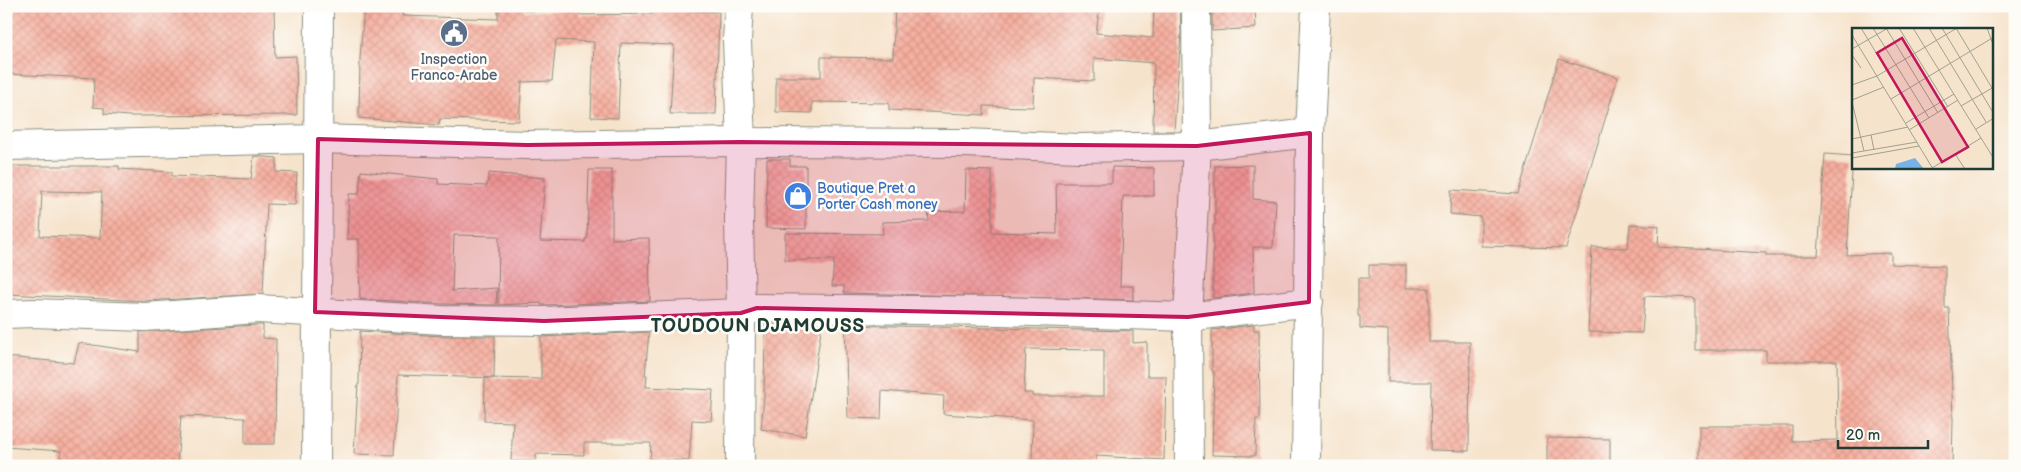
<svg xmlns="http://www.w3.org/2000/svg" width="2021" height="472" font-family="'Balsamiq Sans',sans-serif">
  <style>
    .building { fill: url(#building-cross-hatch); fill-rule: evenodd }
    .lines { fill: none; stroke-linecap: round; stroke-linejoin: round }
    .minor-casing { stroke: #8a9080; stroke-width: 30 }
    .minor { stroke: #fff; stroke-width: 28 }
    .marked { fill: #c2185b; fill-opacity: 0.2; stroke: #c2185b; stroke-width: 4; stroke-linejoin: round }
    .labels { text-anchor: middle; stroke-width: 5; stroke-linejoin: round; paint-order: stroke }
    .service-label { font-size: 14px; fill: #4e5e75; stroke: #fdfcf7 }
    .shop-label { font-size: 14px; fill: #366cbe; stroke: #fdfcf7; text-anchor: start }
    .district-label { font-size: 19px; font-weight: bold; letter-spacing: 1px; fill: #1f3d34; stroke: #fdfcf7 }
    .inset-road { fill: none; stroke: #a0a18f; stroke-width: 1 }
    .view { fill: #c2185b; fill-opacity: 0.15; stroke: #c2185b; stroke-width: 2.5 }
    .inset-edge { fill: none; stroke: #1f3d34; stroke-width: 2.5 }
  </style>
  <defs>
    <pattern id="building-cross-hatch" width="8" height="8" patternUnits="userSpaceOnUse" patternTransform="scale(1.25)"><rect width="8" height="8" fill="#f7af9f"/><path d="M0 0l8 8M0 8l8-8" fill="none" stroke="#d3978a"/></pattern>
  </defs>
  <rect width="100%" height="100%" fill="#fdfcf7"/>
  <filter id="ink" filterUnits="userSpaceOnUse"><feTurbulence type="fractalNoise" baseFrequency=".02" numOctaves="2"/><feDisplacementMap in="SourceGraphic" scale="10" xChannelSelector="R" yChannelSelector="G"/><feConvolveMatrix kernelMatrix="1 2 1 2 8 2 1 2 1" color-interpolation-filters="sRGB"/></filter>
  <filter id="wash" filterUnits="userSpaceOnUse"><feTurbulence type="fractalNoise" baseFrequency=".0096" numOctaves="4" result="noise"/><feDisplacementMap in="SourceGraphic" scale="20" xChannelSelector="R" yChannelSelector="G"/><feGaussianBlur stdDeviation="1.12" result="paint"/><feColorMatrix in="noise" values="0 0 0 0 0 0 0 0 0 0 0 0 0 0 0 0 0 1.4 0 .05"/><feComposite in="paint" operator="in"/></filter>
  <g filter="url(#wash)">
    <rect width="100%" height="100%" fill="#f6e3cc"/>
    <g id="blocks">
      <g class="building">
        <path d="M6,6H274L275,57L296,56L297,115L129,116L104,114V108L93,107L94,78L6,74Z"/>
        <path d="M364,6H403L402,16L498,19V6H525V11L580,10V15L652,14L653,9L719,12L716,114H670L674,45L621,43L618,118L591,117L594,42L556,40L552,81L522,82L519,121L440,119L439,125L359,118L360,59Z"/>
        <path d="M895,6H1100L1096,33L1153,38L1154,6H1180L1181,33L1174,131H1153L1154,63L1094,58V81L1034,78L1033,107L984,106V115L889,110V103L812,102V113L776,112V77H821V57L893,58Z"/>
        <path d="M1212,6H1255L1256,28L1212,31Z"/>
        <path d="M1559,59L1618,77L1566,248L1481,246V217L1450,214L1451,190L1518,194Z"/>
        <path d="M1825,154L1853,156L1847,255L1891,253V264L1945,266V308H1949L1953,420L1952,466H1699V426H1792V441L1838,440L1837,361H1766V350H1695V298L1645,296L1642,333L1588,332L1592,247L1628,248L1630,224L1659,226L1658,247L1766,253V256H1818Z"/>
        <path d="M254,156L277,158L276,172L297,173L295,205L267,204L263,294L145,301L7,294L9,256H6V166H119V169L172,172V176L251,179ZM42,191L102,192L100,238L40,236Z"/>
        <path d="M767,159H790V166H806V229L766,228Z"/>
        <path d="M1253,165V199L1276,201L1273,247H1253L1254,293L1213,298V225H1215V166Z"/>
        <path d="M1112,167L1154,168V196H1123L1120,286H1133V300L844,293V286H832L834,260H785V233L883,234L882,222L929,221L928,212L965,211L966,170L992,171V232L1057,234L1056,183H1112Z"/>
        <path d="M589,170H612V239L649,238L650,301L544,305H541V303L498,305L499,236L454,235L452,291L497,288L496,305L443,304L360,299L359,239H347L349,194H359L361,171L438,179V184L487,186L489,173L545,178L540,241L585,242V239H587Z"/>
        <path d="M1369,265H1406V288H1429V342H1470L1469,451L1430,450L1431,382H1388V330L1360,328V316H1358V278H1369Z"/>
        <path d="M765,324H822L805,436L761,429L764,397Z"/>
        <path d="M258,325H263V338L276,339L275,444H245V418L181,416L177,466L120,463V466H60L61,451L6,447V357L74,363L79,343L140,352V332Z"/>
        <path d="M845,325L1133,331V343L1147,342V376H1166L1164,460L1096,456V462L1032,461L1033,420L943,414L944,396L882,391L881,419L848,418ZM1026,349L1104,350V396H1032V393H1024Z"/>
        <path d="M1254,325V330H1259L1260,419H1256L1255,456L1212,455L1214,371H1212V330Z"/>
        <path d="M360,331L441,336H495L494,378L398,375L394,455L354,454L358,384H359Z"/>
        <path d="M649,332L645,375H647L646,387L713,390L711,421L692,420L689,461L650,459L651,443H584V455L536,454V461H511L513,422L484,421L485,378L541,379V337Z"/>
        <path d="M1547,438L1610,439V466H1547Z"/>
      </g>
    </g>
  </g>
  <g filter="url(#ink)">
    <use href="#blocks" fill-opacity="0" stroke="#8a9080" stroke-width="1"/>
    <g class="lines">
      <defs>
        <g id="minor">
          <path d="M739,6L737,41L741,142L739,221L741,313L740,466"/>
          <path d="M6,146L318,139L527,145L741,142L965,143L1078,148L1197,146L1310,133"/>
          <path d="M6,314L33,313L145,317L258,309L442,320L544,321L741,313L757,308L1000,311L1188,317L1309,302"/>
          <path d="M316,466L319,6"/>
          <path d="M1189,466L1188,317L1197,146L1196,6"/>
          <path d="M1306,466L1310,133L1316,6"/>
        </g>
      </defs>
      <use href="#minor" class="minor-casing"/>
      <use href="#minor" class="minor"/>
    </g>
  </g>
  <path class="marked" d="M1310,133L1309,302L1188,317L757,308L741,313L544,321L315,312L318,139L527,145L741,142L1197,146Z"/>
  <defs>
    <symbol id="civic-disc" viewBox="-11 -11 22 22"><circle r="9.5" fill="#5c6f8a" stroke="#fdfcf7"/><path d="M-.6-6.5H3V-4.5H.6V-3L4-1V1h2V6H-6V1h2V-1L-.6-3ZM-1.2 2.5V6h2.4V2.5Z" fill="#fff"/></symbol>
    <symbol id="shop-disc" viewBox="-11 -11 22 22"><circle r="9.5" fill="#3f7fe0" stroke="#fdfcf7"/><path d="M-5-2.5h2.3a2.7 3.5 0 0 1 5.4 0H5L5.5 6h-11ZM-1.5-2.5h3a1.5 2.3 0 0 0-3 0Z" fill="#fff"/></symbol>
  </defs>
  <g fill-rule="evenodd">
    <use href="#civic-disc" x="438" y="17" width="32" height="32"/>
    <use href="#shop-disc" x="782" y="180" width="32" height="32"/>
  </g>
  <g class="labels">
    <g class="service-label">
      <text x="454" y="64">Inspection<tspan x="454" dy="16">Franco-Arabe</tspan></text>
    </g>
    <g class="shop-label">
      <text x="817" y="193">Boutique Pret a<tspan x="817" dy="16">Porter Cash money</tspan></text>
    </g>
    <g class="district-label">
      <text x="758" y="332">TOUDOUN DJAMOUSS</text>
    </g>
  </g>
  <g transform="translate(1852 28)">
    <rect width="141" height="141" fill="#f6e3cc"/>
    <path d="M63,130L72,141H43L44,136Z" fill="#78b2e9"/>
    <path class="inset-road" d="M9,0L67,95M21,0L77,90M34,0L86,85M47,0L96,79M61,0L142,131M77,0L134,94M90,0L142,86M104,0L140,60M135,0L142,19M0,7L81,141M0,21L36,0M0,27L9,40M0,57L25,48L105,0M39,71L142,9M0,72L32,59M0,74L12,123M109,78L142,59M54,95L102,66M124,101L142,90M57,102L106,72M19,107L22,122M0,111L56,99M0,125L65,114M103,126L113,141M0,130L67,118M80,140L129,110"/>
    <path class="view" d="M50,10L116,119L90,134L25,25Z"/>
    <rect width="141" height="141" class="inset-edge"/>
  </g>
  <rect width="2021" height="472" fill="none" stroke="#fdfcf7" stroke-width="25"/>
  <path d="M1838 440v8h90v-8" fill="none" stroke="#1f3d34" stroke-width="2.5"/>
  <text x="1846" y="440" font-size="15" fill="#1f3d34" stroke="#fdfcf7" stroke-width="4" paint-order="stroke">20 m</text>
</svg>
